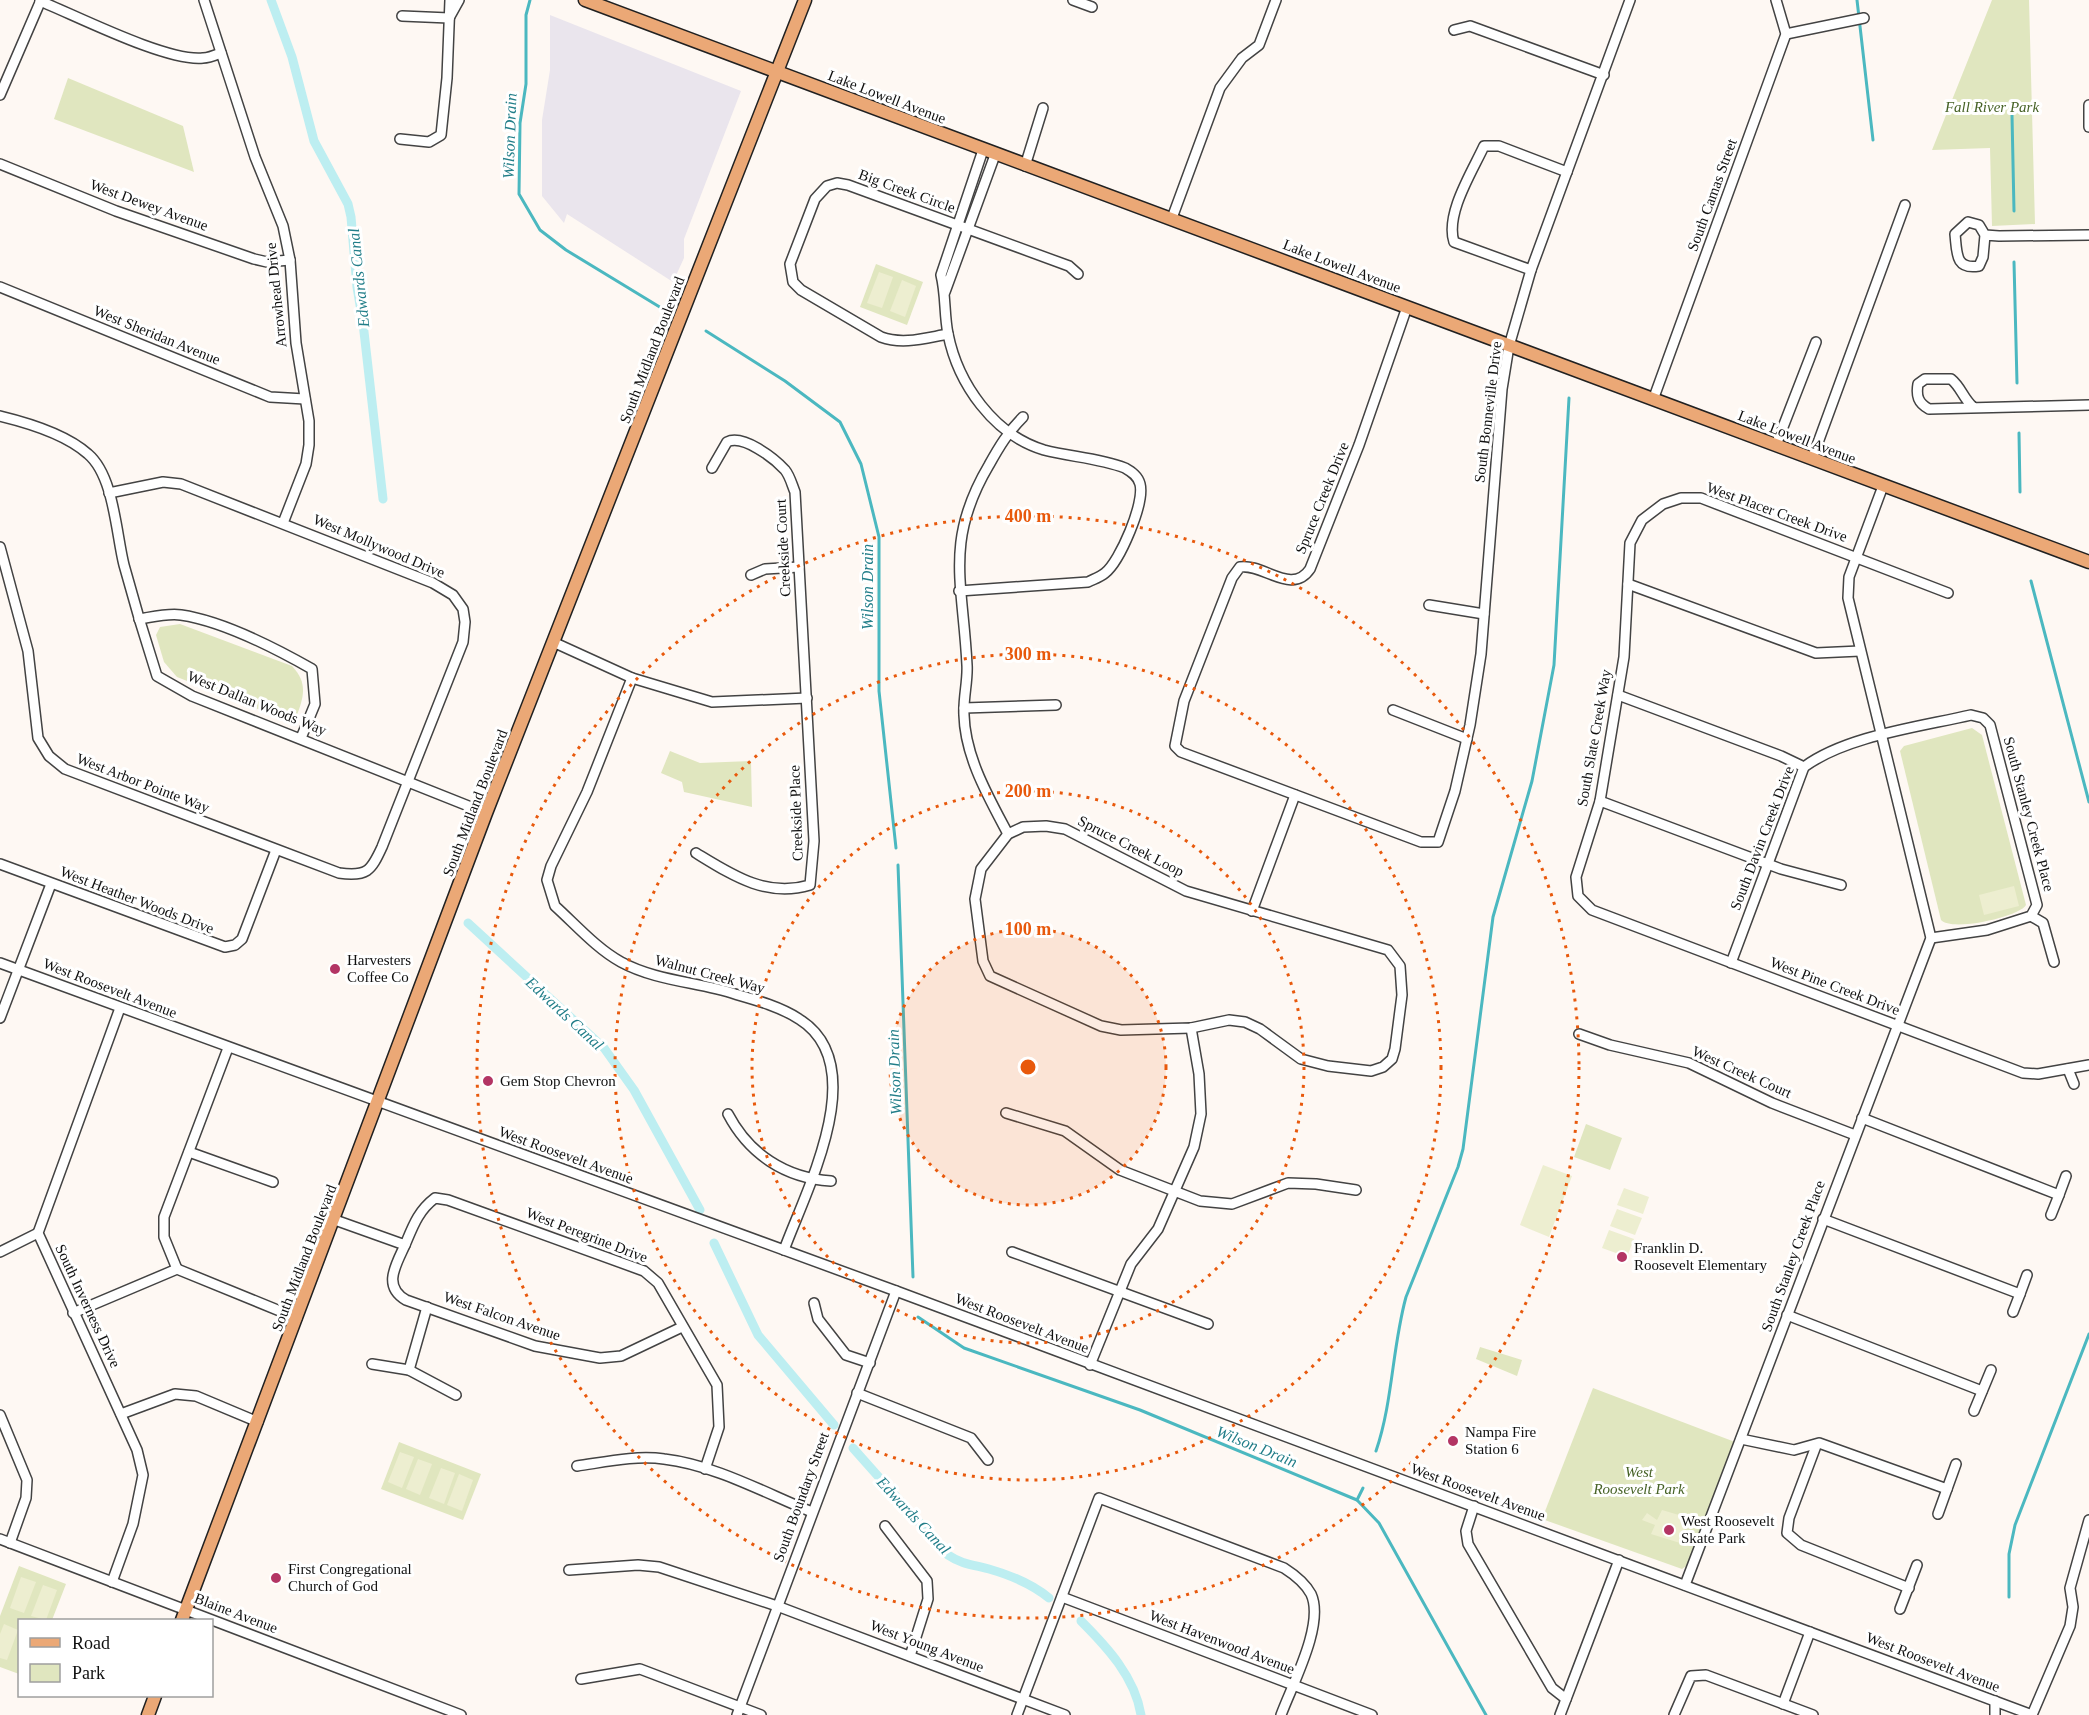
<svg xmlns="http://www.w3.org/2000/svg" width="2089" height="1715" font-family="'Times New Roman',serif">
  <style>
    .industrial { fill: #eae5ed }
    .green { fill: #e0e6bf }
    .pitch { fill: #edeed0 }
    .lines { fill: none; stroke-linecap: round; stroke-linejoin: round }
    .stream { stroke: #4bb8c0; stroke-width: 3 }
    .canal { stroke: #bdeef1; stroke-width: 9 }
    .minor-casing { stroke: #434343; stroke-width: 12 }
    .major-casing { stroke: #212121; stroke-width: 15 }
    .minor { stroke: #fff; stroke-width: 9 }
    .major { stroke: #eba876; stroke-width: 12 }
    .ring { fill: none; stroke: #e8590c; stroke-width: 3; stroke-dasharray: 3 6 }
    .poi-dot { fill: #b33564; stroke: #fff; stroke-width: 2 }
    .labels { text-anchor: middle; stroke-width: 6; stroke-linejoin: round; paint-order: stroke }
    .street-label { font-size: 15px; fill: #101010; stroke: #fff }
    .park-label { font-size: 15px; font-style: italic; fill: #466226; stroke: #fff }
    .poi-label { font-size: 15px; fill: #101010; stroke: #fff; text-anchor: start }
    .water-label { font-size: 16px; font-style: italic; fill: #227e89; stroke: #fff }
    .centre { fill: #e8590c; stroke: #fff; stroke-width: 3 }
    .ring-label { font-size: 18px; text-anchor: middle; font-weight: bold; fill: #e8590c; stroke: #fff; stroke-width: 6; stroke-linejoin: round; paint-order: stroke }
  </style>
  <rect width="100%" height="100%" fill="#fef8f3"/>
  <path class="industrial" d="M550,15L741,91L684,239V258L673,282L567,214L564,223L542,196V120L550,70Z"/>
  <g class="green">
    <path d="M1992,0H2029L2035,224L1992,226L1990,148L1932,150Z"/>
    <path d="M68,78L183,126L194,172L54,119Z"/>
    <path d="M876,264L923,282L907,325L860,307Z"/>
    <path d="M180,624L292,666C308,683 304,697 296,717L288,721L177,677L164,662L156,635L160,627Z"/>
    <path d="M1972,728L1982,735L2026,905C2019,917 1951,932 1941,920L1900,751L1904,746Z"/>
    <path d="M670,751L700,763L751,761L752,807L684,792L682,782L661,773Z"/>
    <path d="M1586,1124L1622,1138L1610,1170L1574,1157Z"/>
    <path d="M1480,1347L1522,1360L1517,1376L1476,1359Z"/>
    <path d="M1593,1388L1735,1442L1689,1564L1682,1569L1542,1519Z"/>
    <path d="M399,1442L481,1474L463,1520L381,1489Z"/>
    <path d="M19,1566L66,1584L52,1620H20L19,1674L0,1667V1616Z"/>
  </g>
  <g class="pitch">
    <path d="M879,272L893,277L882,308L867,303Z"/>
    <path d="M902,280L916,286L905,317L890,311Z"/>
    <path d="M2014,886L2019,906L1984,915L1979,895Z"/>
    <path d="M1543,1165L1572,1176L1549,1237L1520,1225Z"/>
    <path d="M1624,1188L1649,1197L1643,1214L1617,1205Z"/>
    <path d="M1617,1209L1642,1218L1635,1235L1610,1226Z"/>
    <path d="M1609,1230L1634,1239L1627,1257L1602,1248Z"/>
    <path d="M400,1452L414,1457L402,1488L388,1482Z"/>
    <path d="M418,1459L432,1464L420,1495L406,1489Z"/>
    <path d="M441,1468L455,1473L444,1504L429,1498Z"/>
    <path d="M459,1474L473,1480L462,1511L447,1505Z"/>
    <path d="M1662,1510L1689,1518L1680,1543L1651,1534L1655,1525L1642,1520L1647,1513L1657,1520Z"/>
    <path d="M21,1577L36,1582L24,1613L10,1608Z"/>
    <path d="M43,1585L57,1590L46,1620L31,1616Z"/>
    <path d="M4,1624L18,1630L7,1660L0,1658V1634Z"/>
  </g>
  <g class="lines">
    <g class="stream">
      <path d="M530,0L526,15V84L520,123L519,194L540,230L566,250L663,309"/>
      <path d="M1857,0L1873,140"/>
      <path d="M2012,115L2014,211"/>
      <path d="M2014,262L2017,383"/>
      <path d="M706,331L785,381L840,422L861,464L879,537V691L896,848"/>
      <path d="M2019,433L2020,492"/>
      <path d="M2031,581L2089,802"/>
      <path d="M898,865L913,1277"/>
      <path d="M918,1317L964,1348L1140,1410L1357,1500L1379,1523L1486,1715"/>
      <path d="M1376,1451C1393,1401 1392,1348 1406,1297L1458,1167L1463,1149L1493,917L1532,781L1554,665L1569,398"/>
      <path d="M1357,1500L1363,1488"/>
      <path d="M2009,1597V1554L2015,1525L2089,1334"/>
    </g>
    <g class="canal">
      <path d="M271,0L292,57L314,141L348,204L351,217L357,287L363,323L383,499"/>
      <path d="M468,923L604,1048L634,1090L700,1210"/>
      <path d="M714,1243L758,1335L834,1425"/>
      <path d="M853,1448L948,1555C961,1564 974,1565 989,1569C1010,1575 1032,1584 1049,1598"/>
      <path d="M1081,1621C1107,1647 1135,1677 1141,1715"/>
    </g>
    <defs>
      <g id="minor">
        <path d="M204,0L255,157L283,226L290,260L296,343L309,421V445L306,464L283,523"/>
        <path d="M1073,0L1092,7"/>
        <path d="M40,1C77,16 167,62 203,58C209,58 216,55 221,53"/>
        <path d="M402,16L449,18"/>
        <path d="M449,18L459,0"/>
        <path d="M1454,30L1470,26L1604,75"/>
        <path d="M1786,34L1864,18"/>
        <path d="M0,95L41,0"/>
        <path d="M2089,105V127"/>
        <path d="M400,139L429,142L441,135L447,78L450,0"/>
        <path d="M0,164L116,211L254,259L267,262L290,260"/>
        <path d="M1025,166L1043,108"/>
        <path d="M1172,218L1220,88L1242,58L1259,45L1276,0"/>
        <path d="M1985,235L1983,257L1979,266C1955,270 1957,253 1955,234L1968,222L1979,225L1985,235L1999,236L2089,235"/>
        <path d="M1531,270L1454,242C1445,214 1472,172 1484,146H1499L1567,172"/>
        <path d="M0,287L270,397L305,399"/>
        <path d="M945,292L995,155"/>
        <path d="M1407,307L1359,445L1310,569C1292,596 1263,563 1240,567L1232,578L1184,701L1175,746L1181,752L1421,842H1438L1455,791L1470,725L1481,654L1502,389L1509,346L1531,270L1630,0"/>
        <path d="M948,334C925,338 903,345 881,337L801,290L793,282L790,264L815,199L827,186L837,183L848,185L1069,266L1078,274"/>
        <path d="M1653,400L1786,34L1776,0"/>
        <path d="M1973,407C1963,398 1961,387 1951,379H1925L1918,384C1916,396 1918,403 1929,409L2089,405"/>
        <path d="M0,416C29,423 66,434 88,454C114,476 116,533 124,565C134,602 145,639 157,676L192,696L486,813"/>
        <path d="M1776,445L1816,342"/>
        <path d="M1812,459L1905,205"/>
        <path d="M0,547L28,651L38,738L49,756L65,769L339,873C367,877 371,871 382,847L463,642L465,622L463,609L453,595L433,583L181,484L163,482L109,493"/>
        <path d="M751,575L765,569L799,567"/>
        <path d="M1628,584L1816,653L1860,651"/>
        <path d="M959,591L1088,582C1094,579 1100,577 1105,573C1120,561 1145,503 1140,484C1138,476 1132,472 1125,468C1099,458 1071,457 1044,450C994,435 958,384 948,334C944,314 946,295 941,275L983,150"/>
        <path d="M1948,593L1701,498H1681L1663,504L1642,520L1630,543L1624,657L1600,801L1576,877L1578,896L1592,910L2023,1073L2038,1074L2089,1065"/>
        <path d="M1429,605L1484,614"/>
        <path d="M139,619C152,617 168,613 181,615C223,621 275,648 312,669L315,704L301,738"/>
        <path d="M553,642L632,678L712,702L807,698"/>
        <path d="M632,678L587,792L551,866L547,880L555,906C575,924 597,949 621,962C656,981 698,982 735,994C756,1000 781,1007 799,1019C873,1065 806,1190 784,1250"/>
        <path d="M1618,695L1781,756L1804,767"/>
        <path d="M964,708L1056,705"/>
        <path d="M1393,710L1467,739"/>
        <path d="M1600,801L1781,869L1841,885"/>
        <path d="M1046,826L1065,829L1186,891L1388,950L1400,966L1402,995L1395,1049L1392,1059L1383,1067L1371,1071L1328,1066L1301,1059L1260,1029L1245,1022L1229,1020L1191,1028L1121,1030L1101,1026L990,976L983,961L975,899L981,869L1008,834L1023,827Z"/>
        <path d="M1008,834C989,798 965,757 964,715C963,698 968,681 967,665C963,583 944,541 989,465C999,447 1008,432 1023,417"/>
        <path d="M696,853C732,875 766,898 810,885L814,841L795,492C792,485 790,476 785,470C774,458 743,434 727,442L712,468"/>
        <path d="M0,864L225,947L235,945L242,939L276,850"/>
        <path d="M1252,911L1295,795"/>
        <path d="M2031,916L2043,923L2054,962"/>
        <path d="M0,963L896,1291L2032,1715"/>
        <path d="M1731,963L1804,767C1846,736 1919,727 1971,715L1983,718L1990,725L2037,905L2031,916L1987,930L1931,938"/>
        <path d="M0,1018L51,884"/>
        <path d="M1579,1034L1610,1045L1689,1063L1772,1103L1855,1135"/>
        <path d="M2068,1069L2074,1084"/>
        <path d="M1006,1113L1065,1131L1120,1170L1200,1201L1232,1204L1288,1183L1316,1184L1356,1190"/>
        <path d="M728,1114C749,1154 785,1178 831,1181"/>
        <path d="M1862,1118L2059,1195L2051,1215"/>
        <path d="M189,1152L273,1182"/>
        <path d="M2059,1195L2066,1176"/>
        <path d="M1823,1219L2020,1294L2013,1312"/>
        <path d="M335,1220L405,1245C413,1226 418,1211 435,1198L448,1200L644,1271L658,1283L717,1385L719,1427L705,1469"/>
        <path d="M405,1245C396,1265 382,1286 406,1300L535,1346L600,1358L621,1356L682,1327"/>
        <path d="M0,1252L38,1233"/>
        <path d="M1012,1252L1208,1324"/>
        <path d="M177,1269L164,1237V1217L228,1048"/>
        <path d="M2020,1294L2027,1275"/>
        <path d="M814,1303L818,1319L846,1355L870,1363"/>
        <path d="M73,1313L177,1269L297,1318"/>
        <path d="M1787,1315L1982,1391"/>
        <path d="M372,1364L409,1370L456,1395"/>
        <path d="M1090,1365L1131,1264L1158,1229L1194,1147L1201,1114L1199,1074L1191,1028"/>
        <path d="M409,1370L427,1307"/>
        <path d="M857,1393L971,1438L988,1460"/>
        <path d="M1974,1411L1991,1370"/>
        <path d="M121,1414L175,1394L196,1396L258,1422"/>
        <path d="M0,1415L27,1480L26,1498L10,1543"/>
        <path d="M1741,1439L1794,1450L1819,1443L1947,1489"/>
        <path d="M1816,1446L1789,1518L1787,1533L1801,1545L1909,1588"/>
        <path d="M577,1466C605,1462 636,1455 664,1459C715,1465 765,1493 812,1512"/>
        <path d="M1474,1506L1466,1531L1468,1544L1552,1688L1566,1699"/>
        <path d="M1938,1514L1956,1464"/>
        <path d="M885,1526L927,1581L928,1599L910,1656"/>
        <path d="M0,1539L461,1715"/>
        <path d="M569,1570L638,1565L659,1567L777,1606L1065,1715"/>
        <path d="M112,1582L133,1524L143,1475L137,1450L38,1233L120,1008"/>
        <path d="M1685,1585L1931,938L1848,598L1849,577L1883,486"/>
        <path d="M1062,1597L1372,1715"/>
        <path d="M1900,1609L1917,1565"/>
        <path d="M581,1679L640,1669L761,1715"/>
        <path d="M1995,1701V1715"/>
        <path d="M1783,1704L1810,1632"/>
        <path d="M737,1715L896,1291"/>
        <path d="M1017,1715L1099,1498L1284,1568C1295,1575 1305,1583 1311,1594C1325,1624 1292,1685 1281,1715"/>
        <path d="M1560,1715L1619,1560"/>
        <path d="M1674,1715L1691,1676L1706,1675L1813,1715"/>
        <path d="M2032,1715L2070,1626L2073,1607L2070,1588L2089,1520"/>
      </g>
      <g id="major">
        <path d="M585,0L2089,562"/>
        <path d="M182,1620L486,813L805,0"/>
        <path d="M148,1715L155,1696"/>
      </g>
    </defs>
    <use href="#minor" class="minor-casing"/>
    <use href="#major" class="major-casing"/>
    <use href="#minor" class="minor"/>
    <use href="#major" class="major"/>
  </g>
  <circle cx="1028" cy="1067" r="138" fill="#e8590c" fill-opacity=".12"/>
  <g class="ring">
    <circle cx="1028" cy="1067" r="138"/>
    <circle cx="1028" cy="1067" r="276"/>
    <circle cx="1028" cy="1067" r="413"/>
    <circle cx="1028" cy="1067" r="551"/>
  </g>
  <g class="poi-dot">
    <circle cx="335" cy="969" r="6"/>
    <circle cx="488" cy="1081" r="6"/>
    <circle cx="1622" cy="1257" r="6"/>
    <circle cx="1453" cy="1441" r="6"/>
    <circle cx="1669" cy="1530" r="6"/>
    <circle cx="276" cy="1578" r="6"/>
  </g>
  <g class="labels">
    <g class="street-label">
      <text transform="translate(887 97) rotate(21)" y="5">Lake Lowell Avenue</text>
      <text transform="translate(907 191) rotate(20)" y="5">Big Creek Circle</text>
      <text transform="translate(1712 195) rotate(-70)" y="5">South Camas Street</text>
      <text transform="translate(149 205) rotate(20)" y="5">West Dewey Avenue</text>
      <text transform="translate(1342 266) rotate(21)" y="5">Lake Lowell Avenue</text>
      <text transform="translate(276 295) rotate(-96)" y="5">Arrowhead Drive</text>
      <text transform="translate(157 335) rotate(22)" y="5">West Sheridan Avenue</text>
      <text transform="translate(652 350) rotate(-69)" y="5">South Midland Boulevard</text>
      <text transform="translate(1488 412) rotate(-83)" y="5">South Bonneville Drive</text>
      <text transform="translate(1797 437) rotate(21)" y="5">Lake Lowell Avenue</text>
      <text transform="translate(1322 498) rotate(-68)" y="5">Spruce Creek Drive</text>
      <text transform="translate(1777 512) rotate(20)" y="5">West Placer Creek Drive</text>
      <text transform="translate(379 546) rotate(23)" y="5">West Mollywood Drive</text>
      <text transform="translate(783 548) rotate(-93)" y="5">Creekside Court</text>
      <text transform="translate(257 703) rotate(22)" y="5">West Dallan Woods Way</text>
      <text transform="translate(1594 738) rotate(-80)" y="5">South Slate Creek Way</text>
      <text transform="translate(143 783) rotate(21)" y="5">West Arbor Pointe Way</text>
      <text transform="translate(475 803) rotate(-69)" y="5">South Midland Boulevard</text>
      <text transform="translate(796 813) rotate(-92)" y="5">Creekside Place</text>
      <text transform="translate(2029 814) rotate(75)" y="5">South Stanley Creek Place</text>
      <text transform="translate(1762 838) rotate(-69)" y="5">South Davin Creek Drive</text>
      <text transform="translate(1131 846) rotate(27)" y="5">Spruce Creek Loop</text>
      <text transform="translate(137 900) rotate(21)" y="5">West Heather Woods Drive</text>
      <text transform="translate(710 974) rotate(15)" y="5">Walnut Creek Way</text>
      <text transform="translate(1835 986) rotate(21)" y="5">West Pine Creek Drive</text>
      <text transform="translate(110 988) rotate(21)" y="5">West Roosevelt Avenue</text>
      <text transform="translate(1742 1072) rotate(24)" y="5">West Creek Court</text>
      <text transform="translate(566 1155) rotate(20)" y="5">West Roosevelt Avenue</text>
      <text transform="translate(587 1235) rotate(21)" y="5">West Peregrine Drive</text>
      <text transform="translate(1793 1256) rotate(-70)" y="5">South Stanley Creek Place</text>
      <text transform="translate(304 1258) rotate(-69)" y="5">South Midland Boulevard</text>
      <text transform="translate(88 1306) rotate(65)" y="5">South Inverness Drive</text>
      <text transform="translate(502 1316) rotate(19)" y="5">West Falcon Avenue</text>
      <text transform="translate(1022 1323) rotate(21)" y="5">West Roosevelt Avenue</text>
      <text transform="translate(1478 1492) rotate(20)" y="5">West Roosevelt Avenue</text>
      <text transform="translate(801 1497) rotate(-70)" y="5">South Boundary Street</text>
      <text transform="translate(236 1613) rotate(21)" y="5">Blaine Avenue</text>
      <text transform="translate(1222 1642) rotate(21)" y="5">West Havenwood Avenue</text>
      <text transform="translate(927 1646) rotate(21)" y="5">West Young Avenue</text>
      <text transform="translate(1933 1662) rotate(21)" y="5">West Roosevelt Avenue</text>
    </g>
    <g class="park-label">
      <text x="1992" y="112">Fall River Park</text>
      <text x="1639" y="1477">West<tspan x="1639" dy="17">Roosevelt Park</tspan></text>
    </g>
    <g class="poi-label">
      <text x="347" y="965">Harvesters<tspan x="347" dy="17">Coffee Co</tspan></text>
      <text x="500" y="1086">Gem Stop Chevron</text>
      <text x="1634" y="1253">Franklin D.<tspan x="1634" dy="17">Roosevelt Elementary</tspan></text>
      <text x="1465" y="1437">Nampa Fire<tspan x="1465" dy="17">Station 6</tspan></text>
      <text x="1681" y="1526">West Roosevelt<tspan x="1681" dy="17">Skate Park</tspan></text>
      <text x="288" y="1574">First Congregational<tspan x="288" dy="17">Church of God</tspan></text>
    </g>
    <g class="water-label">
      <text transform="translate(509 136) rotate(-88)" y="6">Wilson Drain</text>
      <text transform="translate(358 278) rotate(-96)" y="6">Edwards Canal</text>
      <text transform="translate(867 587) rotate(-90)" y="6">Wilson Drain</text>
      <text transform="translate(565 1013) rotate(43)" y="6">Edwards Canal</text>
      <text transform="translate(894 1072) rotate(-92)" y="6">Wilson Drain</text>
      <text transform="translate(1257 1446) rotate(22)" y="6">Wilson Drain</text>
      <text transform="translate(914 1515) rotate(47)" y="6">Edwards Canal</text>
    </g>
  </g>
  <circle cx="1028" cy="1067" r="9" class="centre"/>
  <g class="ring-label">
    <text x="1028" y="522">400 m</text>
    <text x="1028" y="660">300 m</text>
    <text x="1028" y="797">200 m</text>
    <text x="1028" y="935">100 m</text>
  </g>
  <rect x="18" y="1619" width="195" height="78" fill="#ffffff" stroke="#9f9f9f" stroke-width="1.5"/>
  <rect x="30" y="1638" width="30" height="9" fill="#eba876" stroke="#9f9f9f" stroke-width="1.5"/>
  <text x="72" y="1649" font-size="18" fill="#101010">Road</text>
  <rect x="30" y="1664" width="30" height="18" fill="#e0e6bf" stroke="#9f9f9f" stroke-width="1.5"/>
  <text x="72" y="1679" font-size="18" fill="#101010">Park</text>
</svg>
